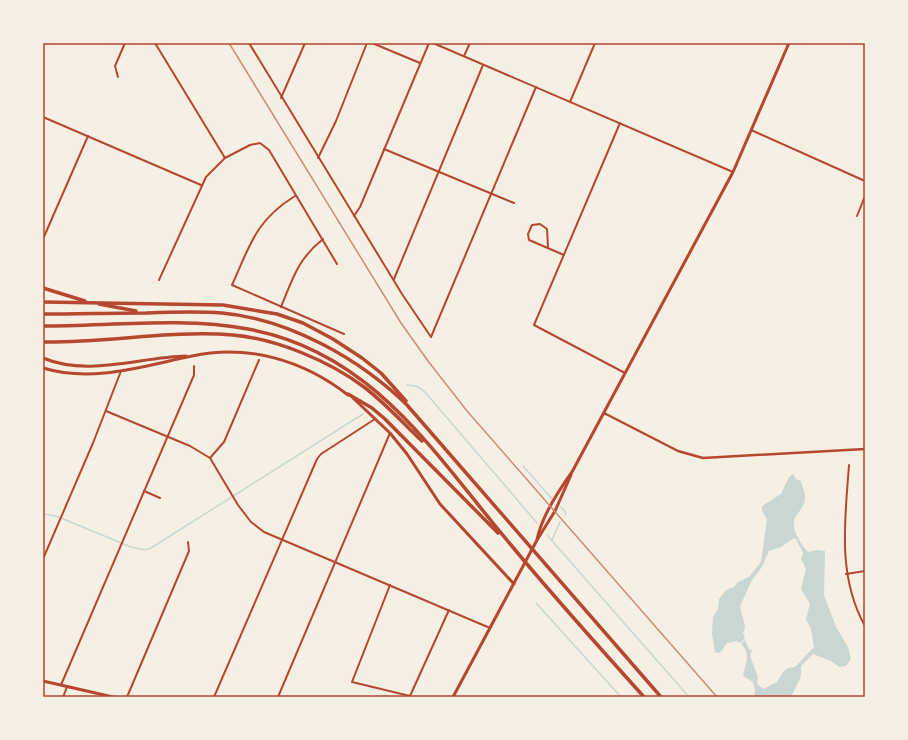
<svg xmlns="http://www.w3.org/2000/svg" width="908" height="740" font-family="Roboto,sans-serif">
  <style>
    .water { fill: #c9d6d2 }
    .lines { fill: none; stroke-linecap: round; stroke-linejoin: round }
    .stream { stroke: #c9d6d2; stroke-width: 1.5 }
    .minor { stroke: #b5482f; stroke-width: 2 }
    .tertiary { stroke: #b5482f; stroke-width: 2.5 }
    .secondary { stroke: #b5482f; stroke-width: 3 }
    .motorway { stroke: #b5482f; stroke-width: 3.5 }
    .rail { stroke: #cf8b77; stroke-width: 1.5 }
    .neatline { fill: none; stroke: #b5482f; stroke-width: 1.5 }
  </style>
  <rect width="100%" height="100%" fill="#f6efe4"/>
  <path class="water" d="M793,474L796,479L801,481C802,487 806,493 805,499C804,507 798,512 795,518C790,528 801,545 808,552L818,550L825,551L824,595L836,627L848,647L851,659L846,666L839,667L831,661L813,654L801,666V676L791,697H754L755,690L753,682L743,676C745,664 752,654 741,644L745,640L749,649L752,650L750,656L758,677L757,684L763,689L777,682L783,672L788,668L795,667L814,647L811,629L806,619L810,604L801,589L806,569L801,559L803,553L796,539L794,538L781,547L769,551L762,567L752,580L740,606L745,627L743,633L745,638L740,643L737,641L727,643L720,653L715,652L712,634L713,617L718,609L719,599L726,590L734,587L738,582L749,577L761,562L767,519L762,511V506L781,494L789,477Z"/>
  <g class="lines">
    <g class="stream">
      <path d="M407,385L416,386L424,391L537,523"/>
      <path d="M523,466L552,499"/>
      <path d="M561,507L566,513L565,515"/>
      <path d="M43,514L56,516L131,547L144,550L151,548L363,414"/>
      <path d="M547,535L689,697"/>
      <path d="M552,540L560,522"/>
      <path d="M536,603L621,697"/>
    </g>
    <g class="minor">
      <path d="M155,43L225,158"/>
      <path d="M249,43L402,294L431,337"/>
      <path d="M372,43L420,63"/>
      <path d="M433,43L733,172"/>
      <path d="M464,56L470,43"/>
      <path d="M118,77L115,66L125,43"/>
      <path d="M281,98L305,43"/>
      <path d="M570,102L595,43"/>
      <path d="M43,117L201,185"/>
      <path d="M620,123L534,325L625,373"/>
      <path d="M751,130L865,181"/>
      <path d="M384,149L514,203"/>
      <path d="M318,158L336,121L367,43"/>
      <path d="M295,196C256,220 250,245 232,285L344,334"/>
      <path d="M354,216L360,207L429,43"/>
      <path d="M857,216L865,196"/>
      <path d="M43,239L88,136"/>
      <path d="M548,247L547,229L540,224L532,225L528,234L529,240L564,255"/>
      <path d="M394,279L483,65"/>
      <path d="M159,280L206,177L225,158L250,145L260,143L269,150L337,264"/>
      <path d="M281,307C293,278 298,259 323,239"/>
      <path d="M431,337L536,87"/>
      <path d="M106,411L190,446L210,458L238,505L251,522L264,532L490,628"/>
      <path d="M210,458L224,442L259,360"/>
      <path d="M849,465C845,520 837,576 865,626"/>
      <path d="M144,491L160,498"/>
      <path d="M43,559L93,443L121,371"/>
      <path d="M846,574L865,571"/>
      <path d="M390,585L352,682L410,696L449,610"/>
      <path d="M61,685L194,375V366"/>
      <path d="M63,697L67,687"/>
      <path d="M127,697L189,551L188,542"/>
      <path d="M214,697L317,459L321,454L375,419"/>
      <path d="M278,697L390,433"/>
    </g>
    <path class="tertiary" d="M604,413L678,451L703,458L865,449"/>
    <g class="secondary">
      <path d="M43,358C88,377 140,357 186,356"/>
      <path d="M43,368C93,383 143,366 192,356C248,344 303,360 348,395"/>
      <path d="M353,398L390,433L407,454L440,504L514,584"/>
      <path d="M537,540C541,518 559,490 572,472L733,172L789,43"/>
      <path d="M43,681L113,697"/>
      <path d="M453,697L537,540L555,511L571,475"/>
    </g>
    <g class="motorway">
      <path d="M43,288L85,301"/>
      <path d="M43,302L223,305L277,314L303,323L333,339L362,358L381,373L406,401"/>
      <path d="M99,304L136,311"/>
      <path d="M43,314C77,314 112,313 146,313C172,312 197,311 222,313C289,319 360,359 407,405L661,697"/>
      <path d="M43,326C109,326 183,317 248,329C374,352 435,455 511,545C554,597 599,647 644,697"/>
      <path d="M43,342C106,343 170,330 233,335C277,339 329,361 364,387C385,403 403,423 422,441"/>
      <path d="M348,394L372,408L385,419L498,533"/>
    </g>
    <path class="rail" d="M229,43L401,323L428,361L467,411L717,697"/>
  </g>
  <rect width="908" height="740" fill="none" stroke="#f6efe4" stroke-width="88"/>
  <rect x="44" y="44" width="820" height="652" class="neatline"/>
</svg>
